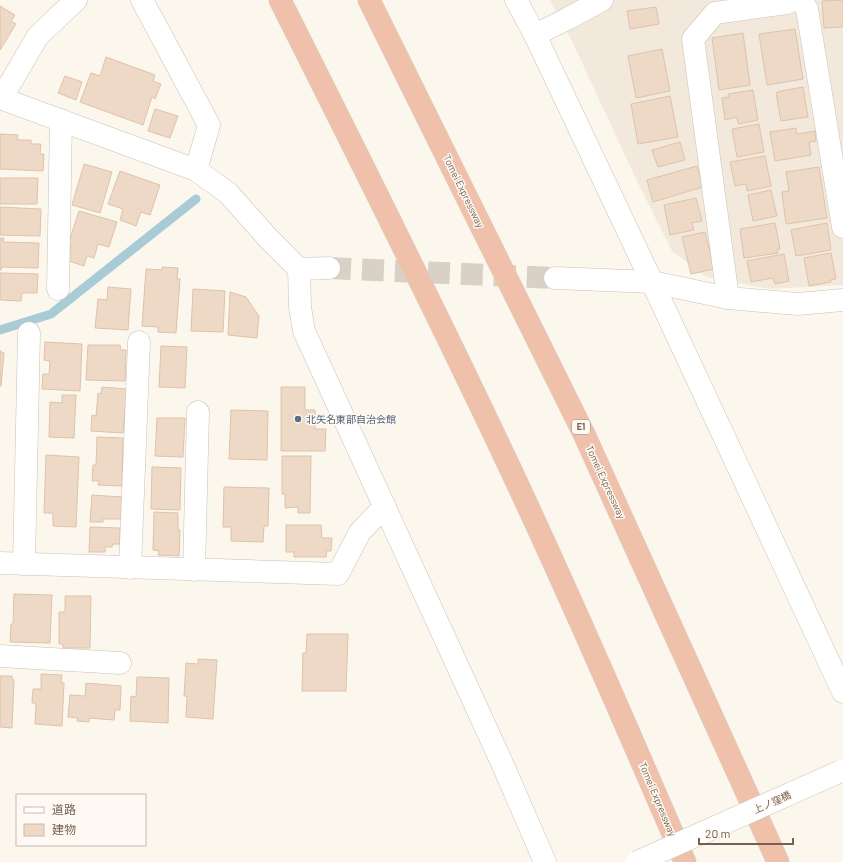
<svg xmlns="http://www.w3.org/2000/svg" width="843" height="862" font-family="Barlow,'Noto Sans JP',sans-serif">
  <style>
    .residential { fill: #f2e9dc }
    .lines { fill: none; stroke-linecap: round; stroke-linejoin: round }
    .stream { stroke: #a9cbd5; stroke-width: 9 }
    .building { fill: #eed9c7; stroke: #dfc2a9 }
    .minor-tunnel { stroke: #dad1c6; stroke-width: 22; stroke-dasharray: 22 11; stroke-linecap: butt }
    .minor-casing { stroke: #cdc0b3; stroke-width: 23 }
    .highway-casing { stroke: #d8d2ce; stroke-width: 23 }
    .minor { stroke: #fff; stroke-width: 22 }
    .highway { stroke: #efc1aa; stroke-width: 22 }
    .minor-bridge-casing { stroke: #cdc0b3; stroke-width: 23; stroke-linecap: butt }
    .minor-bridge { stroke: #fff; stroke-width: 22 }
    .service-dot { fill: #5c6f8a; stroke: #fefaf3; stroke-width: 1.5 }
    .labels { text-anchor: middle; stroke-width: 3; stroke-linejoin: round; paint-order: stroke }
    .shield { fill: #fefaf3; stroke: #9e8e82; stroke-width: 1 }
    .shield-label { font-size: 9px; font-weight: bold; fill: #756051 }
    .street-label { font-size: 10px; fill: #756051; stroke: #fefaf3 }
    .service-label { font-size: 10px; fill: #4e5e75; stroke: #fefaf3; text-anchor: start }
  </style>
  <rect width="100%" height="100%" fill="#fbf7ed"/>
  <path class="residential" d="M550,0H843V285L770,289L706,277L672,251L635,177L573,43Z"/>
  <g class="lines">
    <path class="stream" d="M0,330L51,314L196,199"/>
  </g>
  <g class="building">
    <path d="M843,0V27L824,28L822,1Z"/>
    <path d="M0,6L15,15L11,21L16,24L0,50Z"/>
    <path d="M656,7L659,24L630,29L627,11Z"/>
    <path d="M795,29L803,79L767,85L759,34Z"/>
    <path d="M743,33L750,85L719,90L712,38Z"/>
    <path d="M662,49L670,91L636,98L628,56Z"/>
    <path d="M106,57L155,75L153,81L161,84L155,99L152,97L143,125L80,102L91,73L100,76Z"/>
    <path d="M65,76L82,82L76,100L58,93Z"/>
    <path d="M803,87L808,117L781,121L776,93L781,91Z"/>
    <path d="M753,90L758,120L738,124L737,117L725,120L722,98L729,97L728,94Z"/>
    <path d="M670,96L678,137L638,144L631,104Z"/>
    <path d="M155,109L178,116L170,138L148,131Z"/>
    <path d="M759,124L764,152L737,157L732,129Z"/>
    <path d="M796,128L797,134L815,131L816,141L809,142L811,155L775,161L770,132Z"/>
    <path d="M0,134L18,135L17,140H31V144H41L40,154H44L43,171L0,169Z"/>
    <path d="M680,142L685,160L658,167L652,150Z"/>
    <path d="M765,156L771,186L747,191L746,184L735,186L730,162Z"/>
    <path d="M84,164L112,172L100,213L72,205Z"/>
    <path d="M697,166L703,187L653,202L647,180Z"/>
    <path d="M819,167L827,218L786,224L782,192L789,191L786,172Z"/>
    <path d="M120,171L160,185L150,215L141,212L136,226L120,220L123,209L108,204Z"/>
    <path d="M0,178H38L37,204H0Z"/>
    <path d="M771,190L777,216L753,221L748,195Z"/>
    <path d="M696,198L702,221L692,223L694,230L670,235L664,205Z"/>
    <path d="M0,207L41,209L40,236L0,235Z"/>
    <path d="M79,211L117,222L109,247L98,244L94,258L87,256L84,266L69,261L72,255L69,254L71,246L68,245Z"/>
    <path d="M775,223L780,249H777L778,253L744,258L740,229Z"/>
    <path d="M827,223L831,250L796,256L791,230Z"/>
    <path d="M705,232L714,269L691,274L682,237Z"/>
    <path d="M0,238H4L3,242L39,243L38,268L2,267L1,270H0Z"/>
    <path d="M831,253L836,279L830,280L831,282L809,286L804,258Z"/>
    <path d="M784,254L789,281L775,284L773,278L751,282L747,261Z"/>
    <path d="M162,267L178,268L177,279H180L176,333L158,332V327L142,326L146,269L162,270Z"/>
    <path d="M0,273L38,274L37,293H22L21,301L0,300Z"/>
    <path d="M108,287L131,289L128,330L95,328L98,299L107,300Z"/>
    <path d="M193,289L225,291L223,332L191,331Z"/>
    <path d="M230,292L246,297L259,316L257,338L228,335Z"/>
    <path d="M45,342L82,344L80,391L42,389L43,374H49L50,361L44,360Z"/>
    <path d="M88,345H120L121,350H126L125,381L86,380Z"/>
    <path d="M161,346L187,347L185,388L159,387Z"/>
    <path d="M0,351H1V352L4,353L1,386H0Z"/>
    <path d="M102,387L127,389L123,433L91,431L92,415L96,416L98,393L101,394Z"/>
    <path d="M281,387H305V410H315V429H326L325,451H281Z"/>
    <path d="M62,395H76L74,438L49,437L50,402L62,403Z"/>
    <path d="M231,410L268,411L267,460L229,459Z"/>
    <path d="M157,418H185L183,457L155,456Z"/>
    <path d="M97,437L123,438L122,486L98,485L99,481H92L93,465H96Z"/>
    <path d="M46,455L79,457L76,527L53,526V513H44Z"/>
    <path d="M282,456H311L310,513H298V507L285,508V494H282Z"/>
    <path d="M152,467L181,468L180,510L151,509Z"/>
    <path d="M224,487L269,488L268,526H264L263,542L231,541V527H223Z"/>
    <path d="M92,495L122,497L121,519H103V522H90Z"/>
    <path d="M154,512L178,513V530H180L179,556L158,555L159,551L153,550Z"/>
    <path d="M286,525H321L322,538H332L331,551H327L326,557H294V552H286Z"/>
    <path d="M90,527L120,528V544H113L112,547H105V552H89Z"/>
    <path d="M14,594L52,595L50,643L10,642L11,624H13Z"/>
    <path d="M65,596H91L90,648H63V644H59V612H65Z"/>
    <path d="M307,634H348L346,691H302L303,653H306Z"/>
    <path d="M198,659L217,660L213,719L186,717L187,696H184L186,663L198,664Z"/>
    <path d="M41,674L62,675L61,683H64L62,726L35,724L36,703H32L33,689H41Z"/>
    <path d="M0,676H12V679L14,680L12,728L0,727Z"/>
    <path d="M137,677L169,678L168,723L130,721L131,696L136,697Z"/>
    <path d="M86,683L121,686L120,710H115L114,720L89,718V722L77,721L78,718L68,717L70,695L85,696Z"/>
  </g>
  <g class="lines">
    <path class="minor-tunnel" d="M329,268L555,278"/>
    <defs>
      <g id="minor">
        <path d="M142,0L209,125L196,170"/>
        <path d="M516,0L535,35L652,282L843,692"/>
        <path d="M800,0L807,9L843,227"/>
        <path d="M535,35L567,19L602,0"/>
        <path d="M0,98L196,170L228,193L268,238L299,269L300,307L304,331L502,763L545,862"/>
        <path d="M1,99L38,36L76,0"/>
        <path d="M299,269L329,268"/>
        <path d="M555,278L652,282L728,298L798,304L843,300"/>
        <path d="M58,289L61,120"/>
        <path d="M728,298L693,39L715,13L787,3L792,0"/>
        <path d="M0,563L338,574L360,532L385,506"/>
        <path d="M24,564L29,333"/>
        <path d="M130,568L139,342"/>
        <path d="M194,570L198,412"/>
        <path d="M0,656L120,663"/>
      </g>
      <g id="highway">
        <path d="M280,0C358,155 436,311 510,468C571,598 628,730 685,862"/>
        <path d="M369,0L584,434L778,862"/>
      </g>
    </defs>
    <use href="#minor" class="minor-casing"/>
    <use href="#highway" class="highway-casing"/>
    <use href="#minor" class="minor"/>
    <use href="#highway" class="highway"/>
    <defs>
      <path id="minor-bridge" d="M637,862L841,771"/>
    </defs>
    <use href="#minor-bridge" class="minor-bridge-casing"/>
    <use href="#minor-bridge" class="minor-bridge"/>
  </g>
  <circle class="service-dot" cx="298" cy="419" r="4"/>
  <g class="labels">
    <rect class="shield" x="572" y="420" width="18" height="14" rx="3"/>
    <g class="shield-label">
      <text x="581" y="430">E1</text>
    </g>
    <g class="street-label">
      <text transform="translate(464 191) rotate(64)" y="4">Tomei Expressway</text>
      <text transform="translate(606 482) rotate(65)" y="4">Tomei Expressway</text>
      <text transform="translate(658 799) rotate(67)" y="4">Tomei Expressway</text>
      <text transform="translate(772 802) rotate(-24)" y="4">上ノ窪橋</text>
    </g>
    <g class="service-label">
      <text x="306" y="423">北矢名東部自治会館</text>
    </g>
  </g>
  <rect x="16" y="794" width="130" height="52" fill="#fefaf3" stroke="#c7bcb2"/>
  <rect x="24" y="807" width="20" height="6" fill="#ffffff" stroke="#c7bcb2"/>
  <text x="52" y="814" font-size="12" fill="#756051">道路</text>
  <rect x="24" y="824" width="20" height="12" fill="#eed9c7" stroke="#c7bcb2"/>
  <text x="52" y="834" font-size="12" fill="#756051">建物</text>
  <path d="M699 838v6h94v-6" fill="none" stroke="#756051" stroke-width="2"/>
  <text x="705" y="838" font-size="12" fill="#756051" stroke="#fefaf3" stroke-width="3" paint-order="stroke">20 m</text>
</svg>
